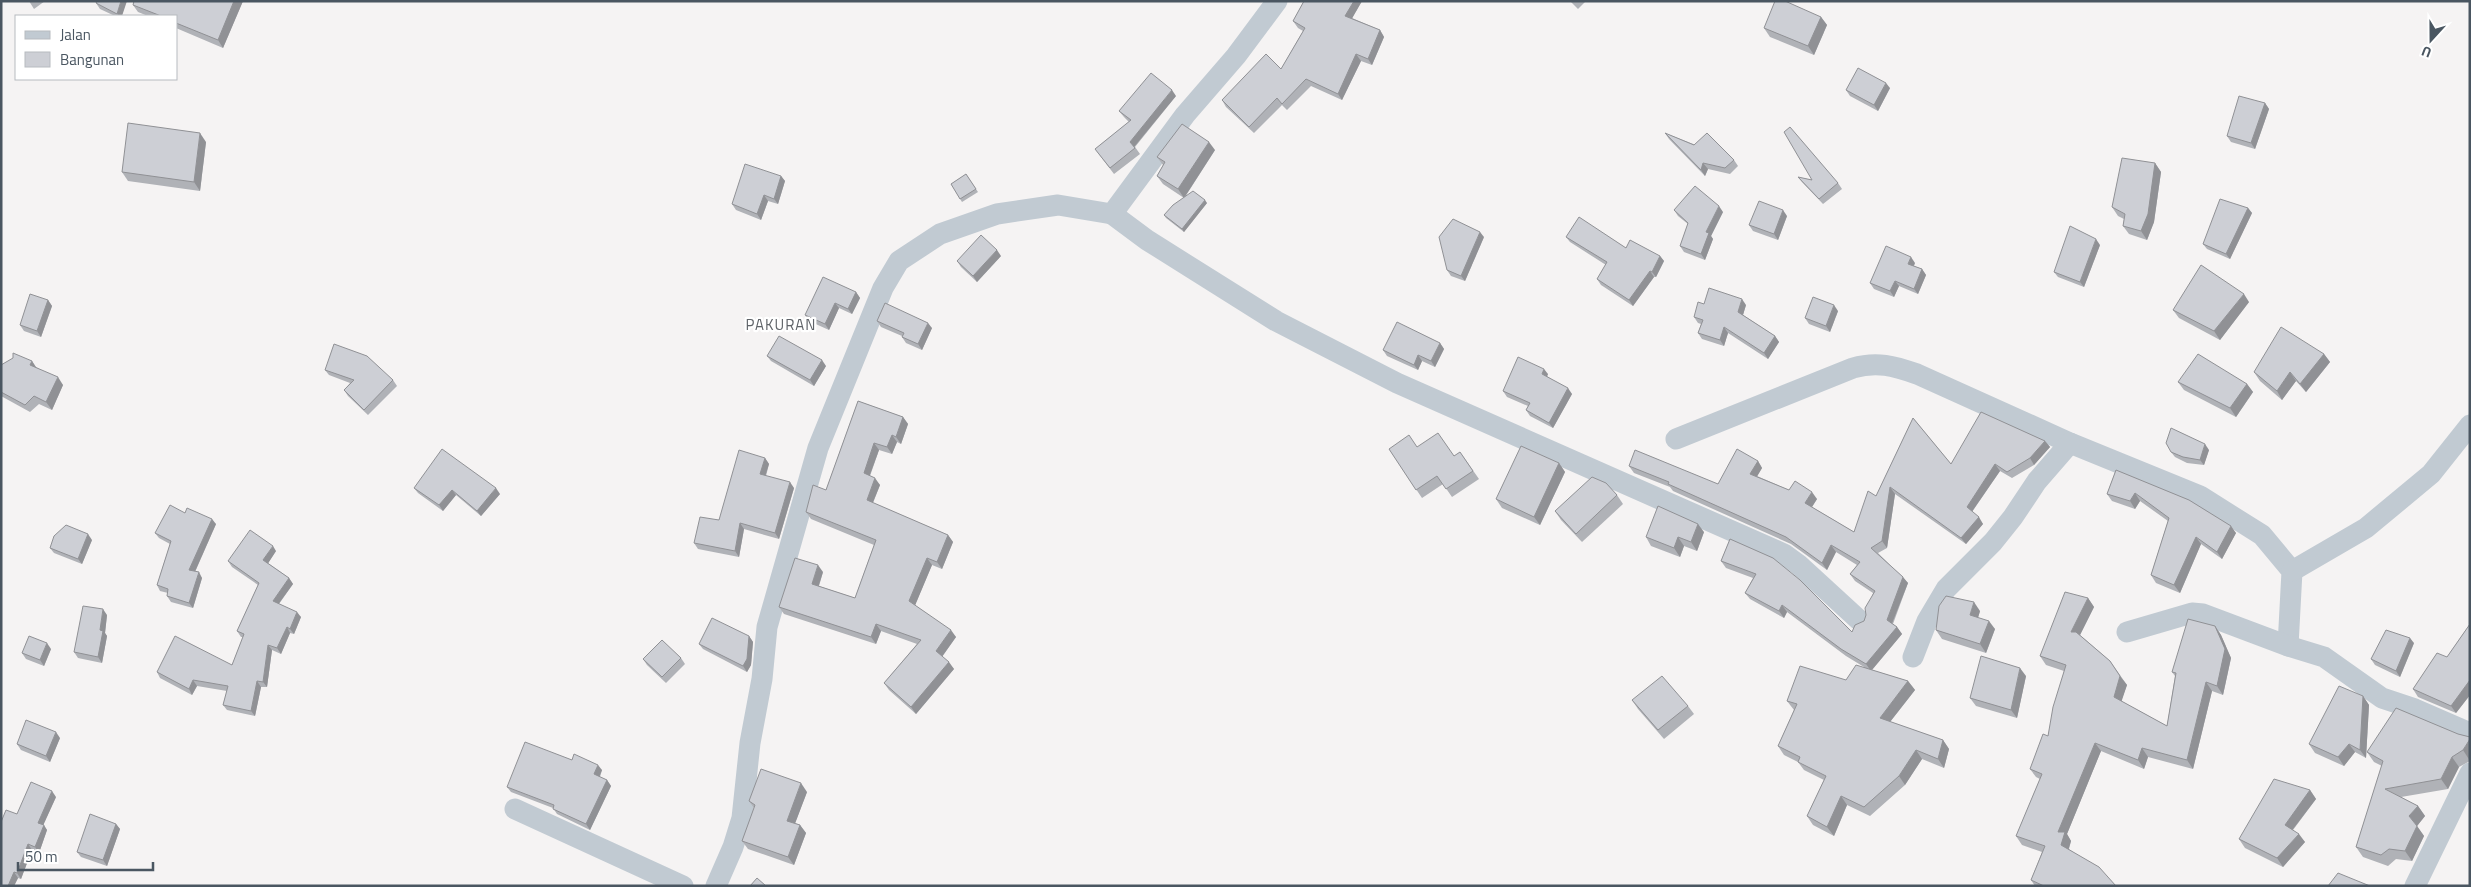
<svg xmlns="http://www.w3.org/2000/svg" width="2471" height="887" font-family="'Titillium Web',sans-serif">
  <style>
    .lines { fill: none; stroke-linecap: round; stroke-linejoin: round }
    .minor { stroke: #c1cad2; stroke-width: 21 }
    .wall { fill: #b0b2b7 }
    .shaded-wall { fill: #909195 }
    .building { fill: #cdcfd5; stroke: #909195 }
    .labels { text-anchor: middle; stroke-width: 4.5; stroke-linejoin: round; paint-order: stroke }
    .quarter-label { font-size: 15px; letter-spacing: 1px; fill: #5f6368; stroke: #fff }
  </style>
  <rect width="100%" height="100%" fill="#f5f3f3"/>
  <g class="lines">
    <g class="minor">
      <path d="M1112,214L1147,240L1276,321L1397,383L1784,554L1799,565L1859,620"/>
      <path d="M1676,439L1853,368C1877,361 1894,366 1917,374L2070,443L2200,496L2262,535L2292,571L2288,646"/>
      <path d="M2292,571L2366,528L2431,474L2470,425"/>
      <path d="M2127,632L2192,613L2203,614L2288,646L2324,657L2382,698L2415,709L2470,733"/>
      <path d="M1913,657L1927,621L1946,589L1993,542L2013,517L2037,481L2070,443"/>
      <path d="M515,809L683,886"/>
      <path d="M716,886L733,847L742,818L750,743L762,679L767,627L818,448L883,288L899,261L940,234L997,214L1058,205L1112,214L1185,115L1236,56L1277,1"/>
      <path d="M2415,886L2470,773"/>
    </g>
  </g>
  <g class="wall">
    <path d="M29,1H45L34,9Z"/>
    <path d="M134,1H243L223,48L176,28V16H148L138,12L133,5Z"/>
    <path d="M1304,1H1362L1352,18L1380,30L1384,37L1372,65L1361,61L1342,100L1311,86L1287,110L1282,105L1254,133L1226,107L1222,100L1281,69L1303,31L1298,28L1293,21Z"/>
    <path d="M1570,1H1586L1578,9Z"/>
    <path d="M96,3L122,16H115L100,9Z"/>
    <path d="M1821,17L1827,25L1814,55L1770,37L1764,28Z"/>
    <path d="M1890,88L1878,111L1850,96L1846,90Z"/>
    <path d="M1176,96L1135,147L1140,154L1114,174L1095,149L1129,122L1124,117L1119,111Z"/>
    <path d="M2265,103L2269,109L2255,149L2231,142L2227,136Z"/>
    <path d="M1665,133L1734,160L1738,166L1730,174L1708,169L1705,176L1669,139Z"/>
    <path d="M206,142L200,191L128,181L122,172Z"/>
    <path d="M1215,150L1185,197L1207,203L1184,232L1166,218L1164,215L1184,198L1163,184L1157,176L1163,165L1157,157Z"/>
    <path d="M2155,163L2161,172L2154,222L2147,240L2129,234L2123,226L2124,219L2118,216L2112,207Z"/>
    <path d="M966,174L978,192L962,202L951,184Z"/>
    <path d="M781,176L785,181L778,204L768,201L761,220L736,210L732,204Z"/>
    <path d="M1798,177L1812,180L1838,183L1842,189L1823,204L1802,182Z"/>
    <path d="M2248,208L2252,213L2230,259L2207,249L2203,244Z"/>
    <path d="M1674,210L1723,212L1711,236L1713,239L1705,260L1684,252L1680,246L1688,224L1678,216Z"/>
    <path d="M1787,216L1778,240L1753,231L1749,225Z"/>
    <path d="M1484,237L1465,281L1451,276L1447,270Z"/>
    <path d="M1566,237L1626,248L1660,256L1664,261L1656,277H1654L1633,306L1601,285L1597,279L1606,265L1570,242Z"/>
    <path d="M2100,245L2084,287L2058,277L2054,272Z"/>
    <path d="M1001,256L977,282L961,267L957,261Z"/>
    <path d="M1915,263L1914,266L1922,269L1926,275L1918,294L1899,286L1894,297L1874,289L1870,283Z"/>
    <path d="M856,292L860,298L852,314L839,308L829,330L809,321L805,315Z"/>
    <path d="M48,300L52,306L41,337L24,331L20,325Z"/>
    <path d="M2249,302L2220,340L2179,318L2173,310Z"/>
    <path d="M1746,305L1743,315L1775,336L1779,342L1768,359L1728,333L1724,346L1702,339L1698,333L1701,324L1698,323L1694,317Z"/>
    <path d="M1838,311L1830,332L1809,324L1805,318Z"/>
    <path d="M877,321L932,328L922,350L906,343L902,337V336L881,327Z"/>
    <path d="M1440,343L1444,349L1435,367L1422,361L1418,370L1387,356L1383,350Z"/>
    <path d="M2324,354L2330,362L2306,392L2296,381L2282,400L2260,381L2254,372Z"/>
    <path d="M767,356L826,366L814,386L771,361Z"/>
    <path d="M32,361L36,367L63,385L52,410L39,404L30,412L1,396V365Z"/>
    <path d="M325,370L393,380L397,386L368,415L348,396L344,390L350,383L329,375Z"/>
    <path d="M1548,374L1547,376L1572,394L1553,428L1530,416L1526,410L1528,406L1507,397L1503,391Z"/>
    <path d="M2178,382L2247,384L2253,392L2236,417L2184,390Z"/>
    <path d="M858,401L903,417L908,424L901,444L897,442L892,454L879,450L870,476L880,485L873,503L948,535L953,542L942,569L932,565L915,605L956,637L942,657L954,669L916,714L889,690L884,683L917,644L881,631L876,644L784,614L779,607L823,572L819,586L855,598L874,545L811,519L806,512L826,490Z"/>
    <path d="M1913,418L1951,464L2045,441L2050,447L2034,465L2012,478L2000,471L1972,512L1983,524L1966,544L1895,494L1887,548L1878,553L1908,583L1893,624L1897,627L1902,634L1872,670L1908,681L1915,690L1890,722L1943,740L1949,749L1944,768L1922,759L1905,785L1870,816L1847,805L1834,836L1813,825L1807,816L1824,780L1804,770L1798,762L1784,755L1778,746L1794,710L1787,701L1846,680L1864,667L1846,656L1787,612L1784,618L1750,599L1745,593L1753,578L1726,568L1721,561L1730,539L1852,632L1864,621L1866,615L1873,593L1855,581L1850,574L1857,565L1836,552L1827,570L1791,544L1673,491L1670,487L1634,473L1629,466L1718,484L1758,461L1762,468L1757,476L1789,490L1817,499L1812,507L1854,532L1876,496Z"/>
    <path d="M1417,447L1455,456L1460,452L1479,479L1452,497L1443,484L1422,498L1389,449Z"/>
    <path d="M2209,450L2204,465L2187,463L2175,457L2171,452Z"/>
    <path d="M765,458L769,464L766,476L794,488L779,539L744,529L739,557L698,549L694,543L719,520Z"/>
    <path d="M1559,463L1565,472L1540,525L1502,508L1496,499Z"/>
    <path d="M2116,470L2236,533L2222,559L2201,544L2180,593L2156,583L2151,575L2168,521L2140,501L2135,509L2112,501L2107,494Z"/>
    <path d="M414,488L500,494L481,516L456,495L443,511L418,493Z"/>
    <path d="M1617,495L1623,504L1582,542L1561,520L1555,511Z"/>
    <path d="M185,513L216,524L195,572L202,578L193,608L171,602L167,596L168,593L160,591L157,585L170,544L159,538L155,533Z"/>
    <path d="M1704,532L1697,551L1684,546L1680,557L1651,546L1646,537Z"/>
    <path d="M92,540L82,564L54,553L50,548Z"/>
    <path d="M276,551L268,563L289,578L293,584L279,604L301,617L294,634L290,633L281,654L272,650L267,687H261L255,716L227,710L223,705L227,691L197,686L192,695L160,678L157,672L232,665L243,637H241L237,631L258,585L232,567L228,561Z"/>
    <path d="M2088,598L2094,607L2080,635L2110,661L2127,685L2121,701L2167,726L2175,676L2172,672L2215,626L2221,635L2231,658L2223,695L2212,691L2193,769L2148,757L2144,769L2101,751L2067,834L2071,841L2069,849L2116,886H2035L2031,880L2042,852L2022,845L2016,836L2040,779L2036,777L2030,769L2048,736L2064,671L2046,665L2040,656Z"/>
    <path d="M1980,611L1978,618L1995,629L1986,653L1942,639L1936,630Z"/>
    <path d="M107,615L105,633L107,636L102,663L78,658L74,652Z"/>
    <path d="M2470,624V695L2456,713L2418,697L2413,689L2447,657Z"/>
    <path d="M749,636L753,642L751,665L747,672L703,649L699,644Z"/>
    <path d="M2414,643L2400,677L2375,665L2371,659Z"/>
    <path d="M51,649L44,666L26,659L22,653Z"/>
    <path d="M681,658L685,664L666,683L647,665L643,659Z"/>
    <path d="M2026,676L2017,718L1976,706L1970,698Z"/>
    <path d="M2363,696L2369,705L2366,758L2355,752L2344,766L2315,753L2309,744Z"/>
    <path d="M1632,700L1688,706L1694,714L1664,739L1638,709Z"/>
    <path d="M2458,734L2470,761L2459,767L2448,789L2401,797L2418,806L2425,816L2417,826L2424,836L2412,861L2396,859L2388,866L2363,857L2356,847L2382,766L2374,762L2367,752Z"/>
    <path d="M60,738L50,762L21,750L17,744Z"/>
    <path d="M572,760L602,770L600,777L607,780L611,786L590,830L557,814L553,808L511,792L507,787Z"/>
    <path d="M2310,790L2316,799L2293,830L2305,842L2283,867L2245,848L2239,839Z"/>
    <path d="M807,792L795,823L800,825L806,833L794,865L748,849L742,841L754,808L749,801Z"/>
    <path d="M56,797L43,825L47,830L39,853L32,850L21,879L18,878L14,886H1L17,814Z"/>
    <path d="M116,824L120,829L107,866L81,857L77,852Z"/>
  </g>
  <g class="shaded-wall">
    <path d="M121,1H127L122,16H119L117,14Z"/>
    <path d="M234,1H243L223,48L218,40Z"/>
    <path d="M1354,1H1362L1350,22L1345,16Z"/>
    <path d="M1821,17L1827,25L1814,55L1808,46Z"/>
    <path d="M1380,30L1384,37L1372,65L1368,59Z"/>
    <path d="M1356,54L1361,61L1342,100L1338,94Z"/>
    <path d="M1886,83L1890,88L1878,111L1874,105Z"/>
    <path d="M1172,90L1176,96L1134,147L1130,142Z"/>
    <path d="M2265,103L2269,109L2255,149L2251,143Z"/>
    <path d="M200,133L206,142L200,191L194,182Z"/>
    <path d="M1209,142L1215,150L1184,198L1178,189Z"/>
    <path d="M1703,163L1708,169L1705,176L1701,170Z"/>
    <path d="M2155,163L2161,172L2154,222L2147,240L2141,231Z"/>
    <path d="M781,176L785,181L778,204L774,199Z"/>
    <path d="M764,195L768,201L761,220L757,214Z"/>
    <path d="M1205,200L1207,203L1184,232L1182,229Z"/>
    <path d="M1719,206L1723,212L1711,236L1713,239L1705,260L1701,254L1706,232Z"/>
    <path d="M2248,208L2252,213L2230,259L2226,254Z"/>
    <path d="M1783,210L1787,216L1778,240L1774,234Z"/>
    <path d="M1480,232L1484,237L1465,281L1461,276Z"/>
    <path d="M2096,239L2100,245L2084,287L2080,282Z"/>
    <path d="M997,250L1001,256L977,282L973,276Z"/>
    <path d="M1660,256L1664,261L1656,277L1652,272Z"/>
    <path d="M1911,257L1915,263L1912,269L1908,264Z"/>
    <path d="M1922,269L1926,275L1918,294L1914,289Z"/>
    <path d="M1650,271L1654,277L1633,306L1629,300Z"/>
    <path d="M1895,281L1899,286L1894,297L1890,291Z"/>
    <path d="M856,292L860,298L852,314L848,309Z"/>
    <path d="M2244,294L2249,302L2220,340L2214,331Z"/>
    <path d="M1742,299L1746,305L1742,318L1738,312Z"/>
    <path d="M48,300L52,306L41,337L37,331Z"/>
    <path d="M835,303L839,308L829,330L825,324Z"/>
    <path d="M1834,305L1838,311L1830,332L1826,326Z"/>
    <path d="M928,323L932,328L922,350L918,344Z"/>
    <path d="M1724,327L1728,333L1724,346L1720,340Z"/>
    <path d="M1775,336L1779,342L1768,359L1764,353Z"/>
    <path d="M1440,343L1444,349L1435,367L1431,361Z"/>
    <path d="M2324,354L2330,362L2306,392L2300,384Z"/>
    <path d="M1418,355L1422,361L1418,370L1414,365Z"/>
    <path d="M822,360L826,366L814,386L810,380Z"/>
    <path d="M32,361L37,369L30,365Z"/>
    <path d="M1544,369L1548,374L1546,379L1542,374Z"/>
    <path d="M2290,372L2296,381L2282,400L2277,391Z"/>
    <path d="M58,377L63,385L52,410L46,402Z"/>
    <path d="M2247,384L2253,392L2236,417L2230,408Z"/>
    <path d="M1568,388L1572,394L1553,428L1549,423Z"/>
    <path d="M903,417L908,424L901,444L896,437Z"/>
    <path d="M892,435L897,442L892,454L887,447Z"/>
    <path d="M2045,441L2050,447L2034,465L2030,458Z"/>
    <path d="M874,443L879,450L868,480L864,473Z"/>
    <path d="M2205,444L2209,450L2204,465L2200,460Z"/>
    <path d="M765,458L769,464L764,480L760,474Z"/>
    <path d="M1758,461L1762,468L1755,480L1750,474Z"/>
    <path d="M1559,463L1565,472L1540,525L1534,517Z"/>
    <path d="M1995,464L2000,471L1971,513L1967,507Z"/>
    <path d="M875,478L880,485L871,507L867,500Z"/>
    <path d="M790,482L794,488L779,539L775,533Z"/>
    <path d="M1890,487L1895,494L1887,548L1882,541Z"/>
    <path d="M496,488L500,494L481,516L477,511Z"/>
    <path d="M452,490L456,495L443,511L439,505Z"/>
    <path d="M1812,492L1817,499L1810,510L1805,503Z"/>
    <path d="M2135,493L2140,501L2135,509L2130,501Z"/>
    <path d="M1979,517L1983,524L1966,544L1961,538Z"/>
    <path d="M212,519L216,524L193,576L189,570Z"/>
    <path d="M740,523L744,529L739,557L735,551Z"/>
    <path d="M1698,524L1704,532L1697,551L1691,542Z"/>
    <path d="M2231,526L2236,533L2222,559L2217,552Z"/>
    <path d="M88,534L92,540L82,564L78,559Z"/>
    <path d="M948,535L953,542L942,569L937,562Z"/>
    <path d="M1678,537L1684,546L1680,557L1674,548Z"/>
    <path d="M2196,537L2201,544L2180,593L2174,585Z"/>
    <path d="M1831,545L1836,552L1827,570L1822,563Z"/>
    <path d="M273,546L276,551L267,565L263,560Z"/>
    <path d="M927,558L932,565L914,608L909,601Z"/>
    <path d="M818,565L823,572L817,591L812,584Z"/>
    <path d="M199,572L202,578L193,608L189,603Z"/>
    <path d="M1903,577L1908,583L1891,626L1887,620Z"/>
    <path d="M289,578L293,584L277,606L273,601Z"/>
    <path d="M2088,598L2094,607L2077,641L2071,632Z"/>
    <path d="M1974,602L1980,611L1976,624L1970,615Z"/>
    <path d="M1782,605L1787,612L1784,618L1779,611Z"/>
    <path d="M103,609L107,615L105,633L107,636L102,663L98,657L100,630Z"/>
    <path d="M297,612L301,617L294,634L290,629Z"/>
    <path d="M1989,621L1995,629L1986,653L1980,644Z"/>
    <path d="M876,624L881,631L876,644L871,637Z"/>
    <path d="M2215,626L2221,635L2231,658L2223,695L2217,686Z"/>
    <path d="M287,627L290,633L281,654L277,648Z"/>
    <path d="M1897,627L1902,634L1871,671L1866,664Z"/>
    <path d="M951,630L956,637L941,658L936,651Z"/>
    <path d="M749,636L753,642L751,665L747,672L743,666Z"/>
    <path d="M2410,638L2414,643L2400,677L2396,671Z"/>
    <path d="M47,643L51,649L44,666L40,660Z"/>
    <path d="M268,645L272,650L267,687L263,682Z"/>
    <path d="M949,662L954,669L916,714L911,707Z"/>
    <path d="M2020,668L2026,676L2017,718L2011,710Z"/>
    <path d="M2120,676L2127,685L2120,706L2114,697Z"/>
    <path d="M193,680L197,686L192,695L189,689Z"/>
    <path d="M2470,680V695L2456,713L2451,706Z"/>
    <path d="M257,681L261,687L255,716L251,711Z"/>
    <path d="M1908,681L1915,690L1886,727L1880,718Z"/>
    <path d="M2206,682L2212,691L2193,769L2187,760Z"/>
    <path d="M2363,696L2369,705L2366,758L2360,750Z"/>
    <path d="M56,732L60,738L50,762L46,756Z"/>
    <path d="M2470,739V761L2463,750Z"/>
    <path d="M1943,740L1949,749L1944,768L1938,759Z"/>
    <path d="M2095,743L2101,751L2067,834L2071,841L2067,854L2061,845L2058,832Z"/>
    <path d="M2349,744L2355,752L2344,766L2338,757Z"/>
    <path d="M2142,748L2148,757L2144,769L2138,760Z"/>
    <path d="M1916,750L1922,759L1905,785L1899,776Z"/>
    <path d="M2452,757L2459,767L2448,789L2441,779Z"/>
    <path d="M598,765L602,770L598,780L594,774Z"/>
    <path d="M607,780L611,786L590,830L586,824Z"/>
    <path d="M801,783L807,792L793,829L787,821Z"/>
    <path d="M2310,790L2316,799L2290,833L2285,825Z"/>
    <path d="M52,791L56,797L42,828L38,823Z"/>
    <path d="M1841,796L1847,805L1834,836L1827,827Z"/>
    <path d="M2418,806L2425,816L2417,826L2409,816Z"/>
    <path d="M116,824L120,829L107,866L103,860Z"/>
    <path d="M44,825L47,830L39,853L35,847Z"/>
    <path d="M800,825L806,833L794,865L788,857Z"/>
    <path d="M2417,826L2424,836L2412,861L2405,851Z"/>
    <path d="M2299,834L2305,842L2283,867L2277,858Z"/>
    <path d="M28,844L32,850L21,879L17,873Z"/>
    <path d="M14,872L18,878L14,886H8Z"/>
  </g>
  <g class="building">
    <path d="M97,1H121L117,14L96,3Z"/>
    <path d="M134,1H234L218,40L176,23V16H161L133,5Z"/>
    <path d="M1304,1H1354L1345,16L1380,30L1368,59L1356,54L1338,94L1306,79L1282,104L1277,98L1249,127L1222,100L1266,54L1281,69L1305,28L1293,21Z"/>
    <path d="M1775,1H1785L1821,17L1808,46L1764,28Z"/>
    <path d="M1858,68L1886,83L1874,105L1846,90Z"/>
    <path d="M1151,73L1172,90L1130,142L1135,148L1110,168L1095,149L1131,120L1119,111Z"/>
    <path d="M2239,96L2265,103L2251,143L2227,136Z"/>
    <path d="M128,123L200,133L194,182L122,172Z"/>
    <path d="M1182,124L1209,142L1178,189L1157,176L1165,162L1157,157Z"/>
    <path d="M1790,127L1838,183L1819,199L1798,177L1812,180L1784,132Z"/>
    <path d="M1665,133L1694,145L1707,133L1734,160L1725,168L1703,163L1701,170Z"/>
    <path d="M2122,158L2155,163L2148,214L2141,231L2123,226L2125,214L2112,207Z"/>
    <path d="M745,164L781,176L774,199L764,195L757,214L732,204Z"/>
    <path d="M966,174L976,189L960,199L951,184Z"/>
    <path d="M1695,186L1719,206L1706,232L1709,233L1701,254L1680,246L1688,223L1674,210Z"/>
    <path d="M1193,191L1205,200L1182,229L1164,215L1173,205Z"/>
    <path d="M2220,199L2248,208L2226,254L2203,244Z"/>
    <path d="M1759,201L1783,210L1774,234L1749,225Z"/>
    <path d="M1579,217L1626,248L1630,240L1660,256L1652,272L1650,271L1629,300L1597,279L1607,262L1566,237Z"/>
    <path d="M1453,219L1480,232L1461,276L1447,270L1439,237Z"/>
    <path d="M2070,226L2096,239L2080,282L2054,272Z"/>
    <path d="M981,235L997,250L973,276L957,261Z"/>
    <path d="M1886,246L1911,257L1908,264L1922,269L1914,289L1895,281L1890,291L1870,283Z"/>
    <path d="M2201,265L2244,294L2214,331L2173,310Z"/>
    <path d="M823,277L856,292L848,309L835,303L825,324L805,315Z"/>
    <path d="M1709,288L1742,299L1738,312L1775,336L1764,353L1724,327L1720,340L1698,333L1703,320L1694,317L1698,302L1704,304Z"/>
    <path d="M30,294L48,300L37,331L20,325Z"/>
    <path d="M1813,297L1834,305L1826,326L1805,318Z"/>
    <path d="M885,303L928,323L918,344L902,337L904,333L877,321Z"/>
    <path d="M1397,322L1440,343L1431,361L1418,355L1414,365L1383,350Z"/>
    <path d="M2281,327L2324,354L2300,384L2290,372L2277,391L2254,372Z"/>
    <path d="M779,336L822,360L810,380L767,356Z"/>
    <path d="M334,344L367,356L393,380L364,410L344,390L354,380L325,370Z"/>
    <path d="M13,353L32,361L30,365L58,377L46,402L34,396L25,405L1,392V365L13,358Z"/>
    <path d="M2198,354L2247,384L2230,408L2178,382Z"/>
    <path d="M1518,357L1544,369L1542,374L1568,388L1549,423L1526,410L1530,403L1503,391Z"/>
    <path d="M858,401L903,417L896,437L892,435L887,447L874,443L864,473L875,478L867,500L948,535L937,562L927,558L909,601L951,630L936,651L949,662L911,707L884,683L921,640L876,624L871,637L779,607L795,558L818,565L812,584L855,598L876,540L806,512L813,485L826,490Z"/>
    <path d="M1981,412L2045,441L2030,458L2007,472L1995,464L1967,507L1979,517L1961,538L1890,487L1882,541L1871,548L1903,577L1887,620L1897,627L1866,664L1841,649L1782,605L1779,611L1745,593L1756,574L1721,561L1730,539L1773,558L1800,580L1852,632L1855,625L1864,621L1866,615L1865,608L1875,591L1850,574L1860,562L1831,545L1822,563L1786,537L1668,484L1669,482L1629,466L1635,450L1718,484L1737,449L1758,461L1750,474L1789,490L1795,481L1812,492L1805,503L1854,532L1868,491L1876,496L1913,418L1951,464Z"/>
    <path d="M2171,428L2205,444L2200,460L2183,457L2171,452L2166,443Z"/>
    <path d="M1438,433L1454,456L1460,452L1473,471L1446,489L1437,476L1416,490L1389,449L1409,435L1417,447Z"/>
    <path d="M1521,446L1559,463L1534,517L1496,499Z"/>
    <path d="M442,449L496,488L477,511L452,490L439,505L414,488Z"/>
    <path d="M739,450L765,458L760,474L790,482L775,533L740,523L735,551L694,543L700,517L719,520Z"/>
    <path d="M2116,470L2189,500L2231,526L2217,552L2196,537L2174,585L2151,575L2169,518L2135,493L2130,501L2107,494Z"/>
    <path d="M1592,477L1606,483L1617,495L1576,534L1555,511Z"/>
    <path d="M170,505L185,513L187,508L212,519L189,570L199,572L189,603L167,596L168,589L157,585L171,541L155,533Z"/>
    <path d="M1658,506L1698,524L1691,542L1678,537L1674,548L1646,537Z"/>
    <path d="M66,525L88,534L78,559L50,548L54,536Z"/>
    <path d="M250,530L273,546L263,560L289,578L273,601L297,612L290,629L287,627L277,648L268,645L263,682L257,681L251,711L223,705L228,686L193,680L189,689L157,672L175,636L232,665L244,634L237,631L259,583L228,561Z"/>
    <path d="M2065,592L2088,598L2071,632H2076L2110,661L2120,676L2114,697L2167,726L2176,673L2172,672L2188,619L2215,626L2225,649L2217,686L2206,682L2187,760L2142,748L2138,760L2095,743L2058,832H2065L2061,845L2099,867L2116,886H2044L2031,880L2045,846L2016,836L2042,774L2030,769L2043,734L2048,736L2053,707L2066,665L2040,656Z"/>
    <path d="M1946,596L1974,602L1970,615L1989,621L1980,644L1936,630L1939,606Z"/>
    <path d="M83,606L103,609L100,630L103,631L98,657L74,652Z"/>
    <path d="M712,618L749,636L747,659L743,666L699,644Z"/>
    <path d="M2470,624V680L2451,706L2413,689L2437,653L2447,657Z"/>
    <path d="M2386,630L2410,638L2396,671L2371,659Z"/>
    <path d="M29,636L47,643L40,660L22,653Z"/>
    <path d="M662,640L681,658L662,677L643,659Z"/>
    <path d="M1981,656L2020,668L2011,710L1970,698Z"/>
    <path d="M1856,665L1908,681L1880,718L1943,740L1938,759L1916,750L1899,776L1864,807L1841,796L1827,827L1807,816L1826,776L1798,762L1800,757L1778,746L1797,704L1787,701L1800,666L1846,680Z"/>
    <path d="M1662,676L1688,706L1658,730L1632,700Z"/>
    <path d="M2339,686L2363,696L2360,750L2349,744L2338,757L2309,744Z"/>
    <path d="M2396,708L2458,734L2470,737V739L2463,750L2452,757L2441,779L2385,789L2418,806L2409,816L2417,826L2405,851L2389,849L2381,855L2356,847L2383,761L2367,752Z"/>
    <path d="M26,720L56,732L46,756L17,744Z"/>
    <path d="M525,742L572,760L574,754L598,765L594,774L607,780L586,824L553,809L554,805L507,787Z"/>
    <path d="M761,769L801,783L787,821L800,825L788,857L742,841L755,805L749,801Z"/>
    <path d="M2274,779L2310,790L2285,825L2299,834L2277,858L2239,839Z"/>
    <path d="M31,782L52,791L38,823L44,825L35,847L28,844L17,873L14,872L8,886H1V822L6,810L17,814Z"/>
    <path d="M90,814L116,824L103,860L77,852Z"/>
    <path d="M2338,873L2370,886H2328Z"/>
    <path d="M757,878L766,886H750Z"/>
  </g>
  <g class="labels">
    <g class="quarter-label">
      <text x="781" y="330">PAKURAN</text>
    </g>
  </g>
  <rect width="2471" height="887" fill="none" stroke="#4a5661" stroke-width="5"/>
  <rect x="15" y="15" width="162" height="65" fill="#ffffff" stroke="#b7bbc0"/>
  <rect x="25" y="31" width="25" height="8" fill="#c1cad2" stroke="#b7bbc0"/>
  <text x="60" y="40" font-size="15" fill="#4a5661">Jalan</text>
  <rect x="25" y="52" width="25" height="15" fill="#cdcfd5" stroke="#b7bbc0"/>
  <text x="60" y="65" font-size="15" fill="#4a5661">Bangunan</text>
  <g transform="translate(2431 40) rotate(201)" stroke="#ffffff" stroke-width="4" paint-order="stroke">
  <path d="M0-4L9 19L0 12L-9 19Z" fill="#4a5661"/>
  <text y="-8" font-size="14" font-weight="bold" text-anchor="middle" fill="#4a5661">U</text>
  </g>
  <path d="M18 862v8h135v-8" fill="none" stroke="#4a5661" stroke-width="2.5"/>
  <text x="25" y="862" font-size="15" fill="#4a5661" stroke="#ffffff" stroke-width="4" paint-order="stroke">50 m</text>
</svg>
